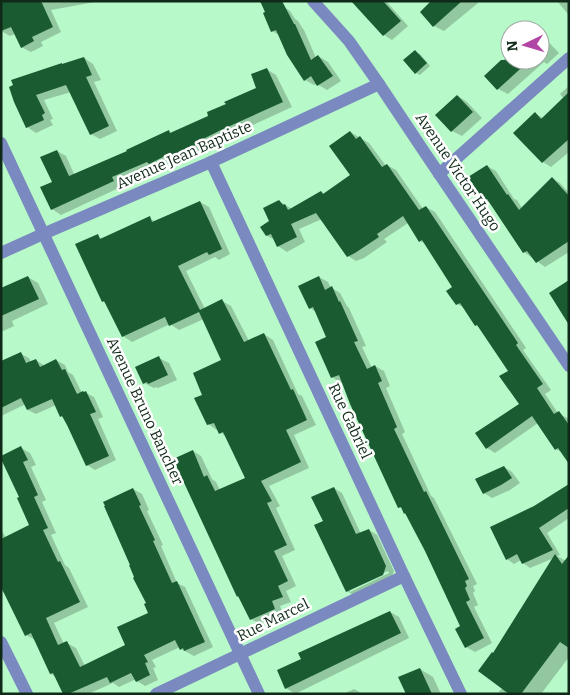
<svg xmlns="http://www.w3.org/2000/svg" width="570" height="695" font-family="Bitter,serif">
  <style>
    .shadow { fill: #0003; fill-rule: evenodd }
    .building { fill: #1a5b32 }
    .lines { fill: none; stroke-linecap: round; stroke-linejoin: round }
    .minor { stroke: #7a89c0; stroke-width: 12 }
    .labels { text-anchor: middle; stroke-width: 5; stroke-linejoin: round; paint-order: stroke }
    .street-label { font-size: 15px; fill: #102a18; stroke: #fff }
  </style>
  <rect width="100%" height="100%" fill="#b7f9c8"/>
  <g class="shadow">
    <path d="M1,1H95V2L51,10L61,32L41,42L43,46L31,52L21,47L15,34L10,36L3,32L1,33Z"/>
    <path d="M353,1H386L408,26L392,40L384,35Z"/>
    <path d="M452,1H477L478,3L444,31L434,26Z"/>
    <path d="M557,1H569V14H568Z"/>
    <path d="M281,5L290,11L295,19L298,21L303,29L304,30L316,58L318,56L328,62L341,81L327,90L317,84L314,85L305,80L279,35L272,31Z"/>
    <path d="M540,33L559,53L547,64L544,62L508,94L498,89L486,76L510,54V60H540Z"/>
    <path d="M415,52L420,54L430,66L420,75L416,73Z"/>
    <path d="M84,58L93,64L101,80L94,82L117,131L100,139L91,134L71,92L44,100L53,119L50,120L53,125L36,133L27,127L15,101L64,65Z"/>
    <path d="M266,69L276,75L292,107L231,135L204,148V150L180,160L178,159L159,168L156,167L121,182L123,186L61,215L52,209L57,151L66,156L75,176L169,132L172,134L210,116L258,88Z"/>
    <path d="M569,86V152L551,167L543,162L536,114L543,118L564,99L560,94Z"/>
    <path d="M458,96L467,102L482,118L462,136L452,131Z"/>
    <path d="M350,132L369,143L386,166L387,165L396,170L423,209L426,207L435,212L526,348L523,350L551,390L545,394L558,413L569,419V461L563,453L556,449L538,423L495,453L487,448L521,404L509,371L480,327L476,325L465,308L457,304L454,287L426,244L420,241L408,223L384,239L387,242L364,258L356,261L348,256L322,219L299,229L305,242L287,252L278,246L275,240L267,236L271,222L279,201L292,209L321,192L325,194L352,176Z"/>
    <path d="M487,166L496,171L514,199L517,200L522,208L552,178L560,183L569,193V252L545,267L524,252L492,204L485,200Z"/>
    <path d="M200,202L209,207L230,254L219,260L215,257L186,271L205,309L222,301L231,306L249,341L264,334L273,340L298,394L302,396L316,425L294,435L309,468L269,486L280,506L276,508L295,550L282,556L296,586L286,591L291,602L280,606L283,614L260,624L251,619L193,451L201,456L212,479L216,482L220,490L246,479L227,437L208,424L204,395L223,360L204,319L179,330L170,324L132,342L123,336L107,304L102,301L97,236L103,239L149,218L156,222Z"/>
    <path d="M28,277L38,283L48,304L12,321L14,326L1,332V290Z"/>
    <path d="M319,277L328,282L331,288H332L340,293L347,306L349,308L366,346L362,347L372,368L375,366L384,371L390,386L386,388L405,432L402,434L431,496L434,498L477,584L473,586L475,591L473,593L478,605L474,607L492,643L475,652L466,647L461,627L426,551L407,515L405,513L403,509L399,507L343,382L341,383L332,377L328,337L316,312L310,308Z"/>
    <path d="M21,354L29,358L31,362L36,360L45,366L56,360L65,365L68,372L73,375L82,393H86L94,397L103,417L98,419L116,460L95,470L87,465L65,418L61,416L56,405L36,414L28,410L26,404L1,416V362Z"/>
    <path d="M159,358L169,363L177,380L158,388L156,387L154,388L144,383Z"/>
    <path d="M21,448L30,453L36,465L31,467L46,500L42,502L56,533L51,535L65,565L69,568L88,607L54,623L64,644L67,643L76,648L85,666L127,646L149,613L133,489L142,494L149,510L147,511L163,545L161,546L177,583L185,587L213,647L194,656L181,649L180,647L152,660L156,667L153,668L158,680L145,686L137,681L136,679L119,687L113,683L88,694H64L56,677L51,674L35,640L26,635L6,594L1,591V529L6,538L31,525L21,498Z"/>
    <path d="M504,467L512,472L520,483L510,490L492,498L484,493Z"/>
    <path d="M334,488L342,493L361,534L369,530L377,535L394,571L391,579L355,596L347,591L324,522ZM388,571L389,573L350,592V589Z"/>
    <path d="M569,501V518L547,533L560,555L557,556L566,561L569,557V657L541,694H501L499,691L503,688L494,654L554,558L530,568L523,563L521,560L514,564L507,559L492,527Z"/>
    <path d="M390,612L399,617L409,638L295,694L286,688L302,660Z"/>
    <path d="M420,669L433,677L441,694H407Z"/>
    <path d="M354,689L363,694H343Z"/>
  </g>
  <g class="building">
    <path d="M1,1H41L53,27L32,37L34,41L21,48L11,27L1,31Z"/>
    <path d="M260,1H282L294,24H295L311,60L318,55L333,76L317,86L311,76L304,81L287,55L276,30L271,32L263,13L265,12Z"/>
    <path d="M351,1H383L401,21L383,36Z"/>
    <path d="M431,1H462L433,27L420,12Z"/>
    <path d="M415,50L427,63L415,74L403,60Z"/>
    <path d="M84,57L92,75L86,77L109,126L90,135L66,85L36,95L45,113L42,115L44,120L26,128L14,102L9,87L13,85L11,80L62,63V64Z"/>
    <path d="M501,60H530L497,90L484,76Z"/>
    <path d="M267,68L283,102L221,130L195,143L196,145L170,156L169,154L149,164L147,162L112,177L114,181L51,210L40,187L52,182L40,157L57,150L69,176L127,151L126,150L169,130L170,133L208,116L207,112L226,104L224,102L256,88L251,74Z"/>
    <path d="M569,92V139L542,163L513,133L535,112L541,119Z"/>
    <path d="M457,95L473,112L451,132L435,115Z"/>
    <path d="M350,131L356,139L360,136L382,167L387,164L419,210L426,206L518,343L516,345L543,384L537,388L554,414L559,411L569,425V464L558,448L555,450L532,416L486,449L475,433L519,404L499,376L508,371L477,325L475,326L460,303L456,305L446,291L452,287L422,240L419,242L403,216L377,234L379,237L355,253L347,257L316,213L291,224L297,237L277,247L271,234L266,236L260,227L269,221L263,208L279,200L283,205L285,204L288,210L321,191L323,194L350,175L329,146Z"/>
    <path d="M487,165L507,195L508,194L519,210L552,177L569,196V241L536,263L527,251L523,253L487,199L484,201L468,177Z"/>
    <path d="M200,201L222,249L209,255L207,252L178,266L200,310L222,299L244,342L264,333L291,390L293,389L307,420L286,430L301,462L261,481L272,501L267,503L287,545L274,551L288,581L278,586L283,597L272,601L275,609L250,620L238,596L237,597L173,459L193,450L204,477L207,475L215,491L245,478L223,432L219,434L214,423L207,425L194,398L202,395L193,373L221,360L199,312L169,326L165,317L122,337L104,301L102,302L75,244L98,234L100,239L150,216L152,222Z"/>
    <path d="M28,276L39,299L1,316V288Z"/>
    <path d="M319,276L325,290L332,286L339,302L340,301L358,341L354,342L367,369L375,365L382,381L378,383L397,427L394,429L424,492L426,491L469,579L465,581L467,586L465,588L470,600L466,602L484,638L465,648L455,629L460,626L425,551L405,513L404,514L401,507L398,508L350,404L339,375L331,378L315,342L326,337L313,307L309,309L298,286Z"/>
    <path d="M569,280V325L549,293Z"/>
    <path d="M21,352L26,363L36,359L40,367L56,359L62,370L65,369L77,394L83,391L84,392L86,391L96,412L90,414L109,456L86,466L67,425L62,416L60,417L52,399L27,410L21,398L1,408V361Z"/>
    <path d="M159,356L168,375L148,384L147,382L143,384L135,367Z"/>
    <path d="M21,446L28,460L23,462L38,495L34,497L48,528L43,530L58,562L60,561L80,602L46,618L58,645L67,641L80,667L125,645L117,627L148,613L144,604L146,603L133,578L134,577L129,565H130L104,506H105L103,502L133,488L141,505L139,506L155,540L153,541L172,583L177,581L205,642L184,651L183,648L180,650L175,640L144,655L148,662L145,663L150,675L136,682L131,673L110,683L107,677L68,694H63L53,673L50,674L31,633L25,636L1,587V539L29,525L17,498L19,497L1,459V456Z"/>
    <path d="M504,466L512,478L501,485L483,494L475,479Z"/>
    <path d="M569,484V508L539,528L553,550L522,564L517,554L506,560L490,527L534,506Z"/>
    <path d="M334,487L356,534L369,529L386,566L383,575L346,592L314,525L323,521L311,497Z"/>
    <path d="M555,554L562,564L569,555V648L560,642L521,694H509L478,671L492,652L493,653Z"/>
    <path d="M390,611L401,633L285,689L277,670L301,659L298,653Z"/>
    <path d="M420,668L432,694H406L398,677Z"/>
  </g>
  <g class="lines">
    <g class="minor">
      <path d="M313,1L349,41L379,84L427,156L569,366"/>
      <path d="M1,143L259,694"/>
      <path d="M211,162L404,576L461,694"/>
      <path d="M439,174L569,58"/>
      <path d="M1,253L43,234L211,162L379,84"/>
      <path d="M1,642L27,694"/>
      <path d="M156,694L404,576"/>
    </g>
  </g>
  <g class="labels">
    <g class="street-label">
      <text transform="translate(184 155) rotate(-24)" y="5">Avenue Jean Baptiste</text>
      <text transform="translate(458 172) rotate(56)" y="5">Avenue Victor Hugo</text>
      <text transform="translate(145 411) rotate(65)" y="5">Avenue Bruno Bancher</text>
      <text transform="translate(350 421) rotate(65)" y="5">Rue Gabriel</text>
      <text transform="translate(273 620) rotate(-26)" y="5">Rue Marcel</text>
    </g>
  </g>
  <rect width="570" height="695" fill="none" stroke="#102a18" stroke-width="5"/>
  <g transform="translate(525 45) rotate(265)"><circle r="24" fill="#ffffff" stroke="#9faaa3"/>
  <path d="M0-4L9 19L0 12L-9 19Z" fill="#b145a5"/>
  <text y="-8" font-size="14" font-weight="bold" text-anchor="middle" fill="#102a18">N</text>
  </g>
</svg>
